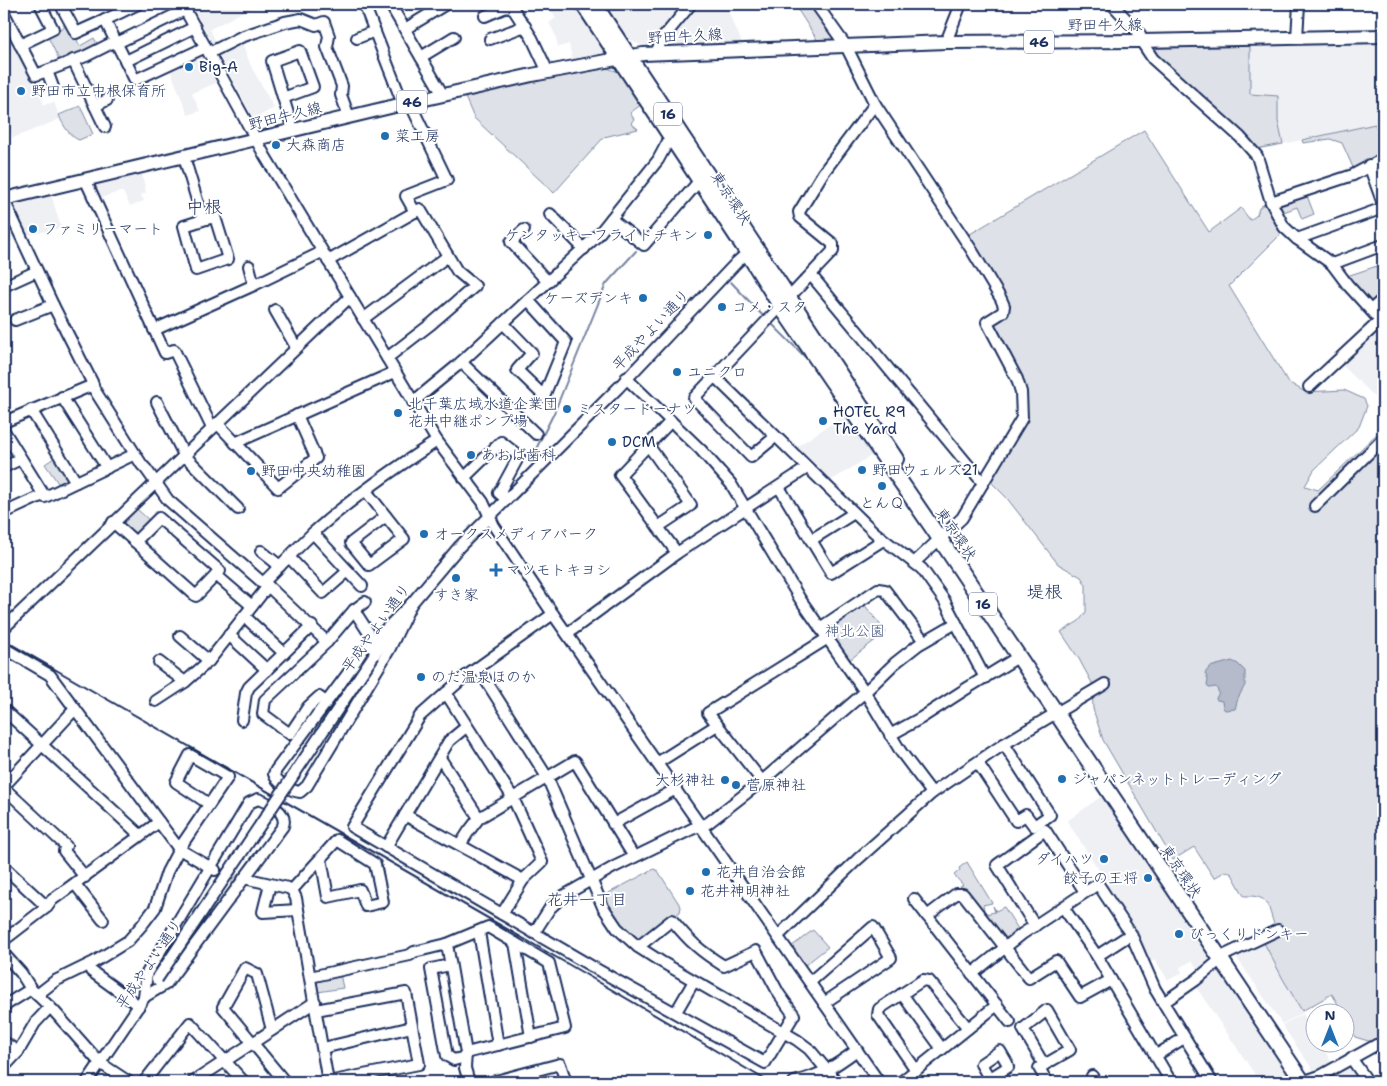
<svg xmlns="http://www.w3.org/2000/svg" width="1387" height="1086" font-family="'Shantell Sans','Klee One',sans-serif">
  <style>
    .built { fill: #eff0f4 }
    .green { fill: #dee1e7; stroke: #7c88a2 }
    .water { fill: #b5bbca; stroke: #77839f }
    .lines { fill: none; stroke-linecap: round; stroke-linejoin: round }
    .stream { stroke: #77839f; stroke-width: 2 }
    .minor-tunnel { stroke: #d1d5df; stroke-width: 10; stroke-dasharray: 10 5; stroke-linecap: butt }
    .minor-casing { stroke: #1b2f5e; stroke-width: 14 }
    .major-casing { stroke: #1b2f5e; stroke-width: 16 }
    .highway-casing { stroke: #1b2f5e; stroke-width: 18 }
    .minor { stroke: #fff; stroke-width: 10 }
    .major { stroke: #fff; stroke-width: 12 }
    .highway { stroke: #fff; stroke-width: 14 }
    .rail { stroke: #1b2f5e; stroke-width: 2 }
    .minor-bridge-casing { stroke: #1b2f5e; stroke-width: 14; stroke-linecap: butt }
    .minor-bridge { stroke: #fff; stroke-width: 10 }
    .poi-dot { fill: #1f6fb2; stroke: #fff; stroke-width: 2 }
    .labels { text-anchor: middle; stroke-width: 4; stroke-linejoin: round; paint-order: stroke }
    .shield { fill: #fff; stroke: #5f6d8e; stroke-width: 1 }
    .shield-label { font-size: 14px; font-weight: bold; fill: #1b2f5e }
    .street-label { font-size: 15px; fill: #1b2f5e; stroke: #fff }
    .poi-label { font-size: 15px; fill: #1b2f5e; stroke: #fff; text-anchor: start }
    .park-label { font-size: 15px; fill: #4c5c80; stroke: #fff }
    .neighbourhood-label { font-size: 16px; fill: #1b2f5e; stroke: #fff }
    .quarter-label { font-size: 18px; fill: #1b2f5e; stroke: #fff }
  </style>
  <rect width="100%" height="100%" fill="#fff"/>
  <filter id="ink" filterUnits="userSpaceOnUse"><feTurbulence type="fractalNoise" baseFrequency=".02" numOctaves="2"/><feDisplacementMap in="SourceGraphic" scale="10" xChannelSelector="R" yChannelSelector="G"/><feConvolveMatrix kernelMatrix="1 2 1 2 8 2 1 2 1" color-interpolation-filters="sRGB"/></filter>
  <g filter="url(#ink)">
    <g class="built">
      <path d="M191,4H248L250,8L210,29L218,46H214Z"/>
      <path d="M547,4H575L607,50L605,53L572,60L569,44L558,47L555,34L549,23L556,18Z"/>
      <path d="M602,4H687L651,45H640L626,38Z"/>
      <path d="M695,4H725L743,45H667L664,40Z"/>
      <path d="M241,40L251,66L274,108L254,119L217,51Z"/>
      <path d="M1383,42V145H1382L1374,124L1283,144L1278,120V96L1250,95V46Z"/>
      <path d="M16,45L34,79L44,105L54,102L60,119L13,138L6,123L4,124V51Z"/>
      <path d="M201,53L216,83L192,93L200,111L188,115L169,67Z"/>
      <path d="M142,173L146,193L141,195L144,201L130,206L123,192H118L101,198L94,196L89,185Z"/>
      <path d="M51,194L61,228L23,236L7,204Z"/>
      <path d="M1380,325L1383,328V397L1379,401L1340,363Z"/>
      <path d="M847,413L874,454L827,483L792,450Z"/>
      <path d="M1103,795L1215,963L1201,974L1192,961L1180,967L1182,973L1168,980L1155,960L1146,963L1103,888L1108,884L1067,821Z"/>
      <path d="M1262,939L1283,979L1303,1013L1282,1024L1233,952Z"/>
      <path d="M1217,967L1294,1082H1260L1194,984Z"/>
      <path d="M1303,1014L1314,1033V1044H1321L1333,1065L1315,1073L1282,1025Z"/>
      <path d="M1348,1066L1353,1067L1364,1082L1321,1081L1322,1079Z"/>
    </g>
    <g class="green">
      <path d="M794,4H821L846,40L818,41Z"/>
      <path d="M69,25L80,46L94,38L99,47L60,62L47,35Z"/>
      <path d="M1250,46V94L1278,96V121L1283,144L1256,149L1153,53L1157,48Z"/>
      <path d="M607,68L619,72L642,104L630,113L634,119L631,123L638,129L604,137L554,193L474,118L464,95Z"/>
      <path d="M80,106L93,134L79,140C70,137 62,124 59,115Z"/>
      <path d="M1375,124L1382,145L1379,146L1383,157L1355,172L1342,143L1330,139L1303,143L1302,140Z"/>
      <path d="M1144,130L1209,232L1241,208L1250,220L1257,215L1259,208L1264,204L1267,205L1274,221L1283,232L1229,286L1288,382L1305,392L1344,390L1364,399L1367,406L1359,427L1314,470L1305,486L1318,490L1383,428V1042L1375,1043L1355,1037L1345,1017L1344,1014L1343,1013L1332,994L1302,1011L1283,979L1262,939L1275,927C1267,905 1270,895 1244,896L1232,874L1226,871L1214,878L1194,847L1173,860L1103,740L1093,709L1092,683L1079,659L1061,632L1079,621L1086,612V585L1081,577L1058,564L1006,497L988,479L1025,403L991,324L1011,305L965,237Z"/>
      <path d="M1306,193L1314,214L1302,219L1297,207L1281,213L1277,203Z"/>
      <path d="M1383,264V298L1372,308L1344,277Z"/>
      <path d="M57,456L71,479L60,486L45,464Z"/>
      <path d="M137,509L151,522L134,536L121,525Z"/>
      <path d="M863,603L886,632L848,661L830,636L835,633L829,626Z"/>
      <path d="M967,862L992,903L983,905L985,914L995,912L993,906L996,911L1004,907L1020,932L1012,938L1011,936L1006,940L1007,942L1003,941L960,887L963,885L954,875L960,870L959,868Z"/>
      <path d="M654,869L658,871L681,907L680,912L644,938L636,939L623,929L605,900V895Z"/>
      <path d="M813,930L828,947L804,966L791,947Z"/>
      <path d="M340,974L343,988L318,992L316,981Z"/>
    </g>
    <path class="water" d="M1232,661L1238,664L1245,671V685L1238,698L1235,709L1225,710L1223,708L1222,701L1217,700L1216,698L1219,693L1216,687L1209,688L1207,686L1208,680L1205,673L1210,667Z"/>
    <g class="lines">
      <g class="stream">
        <path d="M731,282L765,318"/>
        <path d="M771,323L812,364"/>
        <path d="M535,451L554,413L606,284L636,251"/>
      </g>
      <path class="minor-tunnel" d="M215,870L242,882"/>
      <defs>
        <g id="minor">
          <path d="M138,4L105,20L135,80L206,47"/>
          <path d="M182,4L265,156L437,441L483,502L494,526L553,614L879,1082"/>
          <path d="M364,4L403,104"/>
          <path d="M390,4L443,95"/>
          <path d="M510,4L532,38L548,72"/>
          <path d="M816,4L846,46L875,104L971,249L1001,299L1004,306L1003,312L987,322L1017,379L1021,392L1022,418L962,518L915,562"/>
          <path d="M1112,4L1140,34L1141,41L1153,59L1240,137L1257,156L1271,202L1284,227L1297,239L1332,264L1347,284L1383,324"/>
          <path d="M63,9L76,33L105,20"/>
          <path d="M4,13L36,75L86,56L112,43L121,41L185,10"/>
          <path d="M485,16L511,5"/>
          <path d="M405,29L446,4"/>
          <path d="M357,38L375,31"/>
          <path d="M1297,38L1299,4"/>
          <path d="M490,39L525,26"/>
          <path d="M946,42L961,4"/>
          <path d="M20,45L53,29L40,4"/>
          <path d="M209,53L241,37L285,22L301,19L316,25L324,22L329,36L327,47L342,86L341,95L349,117"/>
          <path d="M656,53L662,39L691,4"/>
          <path d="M421,57L454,37"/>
          <path d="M73,60L105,127"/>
          <path d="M126,61L195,27"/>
          <path d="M47,71L53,87"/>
          <path d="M283,98L313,87L300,51L272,61L293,130"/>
          <path d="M410,103L447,180L406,196L415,212"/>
          <path d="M95,106L107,100"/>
          <path d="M184,157L203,220L215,217L228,259L196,270L184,226L203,220"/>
          <path d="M1369,165L1383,204"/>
          <path d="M86,181L165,353L174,350L212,428"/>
          <path d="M4,200L53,305L92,382L94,389L142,465L146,469L168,500L263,583L268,586L327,642"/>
          <path d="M1271,202L1353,175L1383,159"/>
          <path d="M550,214L584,249"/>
          <path d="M611,219L644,245L700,180"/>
          <path d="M524,230L511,242L548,282"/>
          <path d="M1297,239L1383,208"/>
          <path d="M328,261L420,209L457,271L475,286L431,324L387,358"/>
          <path d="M1332,264L1383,245"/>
          <path d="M249,266L254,285"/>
          <path d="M811,275L983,483"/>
          <path d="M4,286L37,271"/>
          <path d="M275,310L296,347"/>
          <path d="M1371,310L1383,299"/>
          <path d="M363,319L448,256"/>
          <path d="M15,320L53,305"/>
          <path d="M503,323L532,353L517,370L544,396L566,342L528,300"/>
          <path d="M154,330L254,285L322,252"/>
          <path d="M461,362L536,434"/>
          <path d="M715,377L874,532L922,569L944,600L985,678"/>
          <path d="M626,378L701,450L731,484L800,599L865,692L901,752L932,793"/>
          <path d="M1309,387L1380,321"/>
          <path d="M62,397L107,468"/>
          <path d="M157,402L184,455L238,509"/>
          <path d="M413,402L458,365L598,235L658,160L671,136"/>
          <path d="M31,410L76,482"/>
          <path d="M671,421L620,475L677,553"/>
          <path d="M4,422L93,385"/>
          <path d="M217,423L278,488L316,458L297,415"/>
          <path d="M4,431L45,497L135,454"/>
          <path d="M775,437L751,457L694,398L833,251V244L800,217L799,212L823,173L875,104"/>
          <path d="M235,443L395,372"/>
          <path d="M648,445L691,505L658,527"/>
          <path d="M4,467L21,459"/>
          <path d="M464,478L501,442L519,456L499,493L506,499"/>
          <path d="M779,487L831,573L883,540"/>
          <path d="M366,491L404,539L369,565L351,543L386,516"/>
          <path d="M1315,506L1383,439"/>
          <path d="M4,513L43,495"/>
          <path d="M113,522L196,596L220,571L159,518L135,542"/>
          <path d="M811,540L854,513"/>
          <path d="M261,551L280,566"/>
          <path d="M289,557L323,593L348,571L313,533"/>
          <path d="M348,571L362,586"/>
          <path d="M216,575L252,606"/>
          <path d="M263,583C280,566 297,548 314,532C352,498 395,468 437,441"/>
          <path d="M411,604L389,650L307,786L300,792C291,791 277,783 274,774L276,770L349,672L374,641Z"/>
          <path d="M354,610L374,641"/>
          <path d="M553,614L462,679L420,716L352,827L598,970L765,1063L794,1015L779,994L756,951L724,966C700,951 690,942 672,920L638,947"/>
          <path d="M244,616L284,653"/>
          <path d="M4,628L350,297"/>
          <path d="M820,628L878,589L885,590L924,641"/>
          <path d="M568,633L677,553L807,468"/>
          <path d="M229,635L267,670"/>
          <path d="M180,636L209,661"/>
          <path d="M4,648L50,675L179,849L215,870"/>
          <path d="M374,655L411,604L459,547L618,388L737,262L753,248"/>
          <path d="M159,662L185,682"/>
          <path d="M478,668L547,777L603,907L617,928L638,947L660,961L797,1040L809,1049L837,1082"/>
          <path d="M446,693L513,798L542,862L523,880L502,914"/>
          <path d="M156,701L185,682L209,661L268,586"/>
          <path d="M326,702L319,697L308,707L290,734L263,714L265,700L327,642L354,610L365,602"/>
          <path d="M4,710L140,835"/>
          <path d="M242,720L246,693L249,687L312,626"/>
          <path d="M890,735L921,718L969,687L1018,657"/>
          <path d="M440,758L479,818"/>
          <path d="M657,763L717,725"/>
          <path d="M978,763L1016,821L1026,815L1034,826L1050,815L1004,744"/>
          <path d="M762,781L708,713L828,638"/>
          <path d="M4,786L75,709"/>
          <path d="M4,788L66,846L64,851L85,877"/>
          <path d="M258,799C269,803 288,812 283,826L166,984L144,997L147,973L249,803Z"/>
          <path d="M405,815L523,880"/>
          <path d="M613,824L676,789"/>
          <path d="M460,845L469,831L479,818L575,761L634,857"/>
          <path d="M386,847L449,741L466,727"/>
          <path d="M4,867L47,907"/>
          <path d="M244,878L288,888L292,890L296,898L328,1082"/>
          <path d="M75,884L103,920"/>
          <path d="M270,884L263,912L298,910"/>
          <path d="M292,890L337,840L375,864L383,902L366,906L360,890L328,897L321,858"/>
          <path d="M914,899L1010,1022"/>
          <path d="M1063,907L1097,956L1171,1082"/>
          <path d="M927,916L956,894H963L1029,978L1056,961L1080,997L1111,980"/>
          <path d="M1035,926L997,865L1045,830L1085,892"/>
          <path d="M479,932L498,1045"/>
          <path d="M534,933L550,908L563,896L614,867L692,829L708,823L762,781L865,692L895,663L918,645L956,623"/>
          <path d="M778,936L858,859L932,793L1004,744L1105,684"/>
          <path d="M4,940L47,907L52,900L159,822"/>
          <path d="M515,943L531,1037"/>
          <path d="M447,944L466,1053L465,1068L469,1082"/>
          <path d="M4,954L21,973L31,989L53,1010L100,1063L129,1082"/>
          <path d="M1097,956L1131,934"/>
          <path d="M450,965L431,969L447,1056L454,1060L465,1057"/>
          <path d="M91,971L139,1006"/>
          <path d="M972,974L1022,934L1098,884L1131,934L1155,989L1212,1082"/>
          <path d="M310,977L410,955L414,952L447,944L488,927L549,963L565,1028L466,1053"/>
          <path d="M810,982L873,927L891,958L824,1003"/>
          <path d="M902,994L942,1049"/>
          <path d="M37,995L55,981L94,962L128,941L142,925L155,908L167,872L179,849L228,777L190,755L176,782L209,804"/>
          <path d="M1163,1003L1196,980L1227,954L1278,930"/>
          <path d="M4,1006L31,989"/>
          <path d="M316,1010L406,993L419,1064L328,1082"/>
          <path d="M1047,1010L1070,1050L1044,1065L1023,1029Z"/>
          <path d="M676,1012L694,981"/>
          <path d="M272,1030L257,974L245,968L223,1007L285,1082"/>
          <path d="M4,1042L18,1052"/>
          <path d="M323,1048L412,1027"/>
          <path d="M1155,1056L1184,1038"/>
          <path d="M1351,1058L1368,1082"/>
          <path d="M1044,1065L1039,1068L1047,1082"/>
          <path d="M4,1067L18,1052L35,1023L50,1007"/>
          <path d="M916,1070L878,1015L879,1009L923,980L929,981L968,1028"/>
          <path d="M1092,1076L1095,1082"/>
          <path d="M87,1082L148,992"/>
          <path d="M144,1082L190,1023L244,1082"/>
          <path d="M193,1082L315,1002"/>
          <path d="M492,1082L560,1064L566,1082"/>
          <path d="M794,1082C822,1075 834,1067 857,1050"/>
          <path d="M901,1082L997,1005"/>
          <path d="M984,1082L1008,1067L1007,1063L1000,1051L981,1064L989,1078"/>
          <path d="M1302,1082L1320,1076L1376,1045L1383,1044"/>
        </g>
        <path id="major" d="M4,199L403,104L532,75L643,54L946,42L1141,41L1383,36"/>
        <g id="highway">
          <path d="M583,4L747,252L781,307L940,539L1303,1082"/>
          <path d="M601,14L896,459"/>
        </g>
      </defs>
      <use href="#minor" class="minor-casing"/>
      <use href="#major" class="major-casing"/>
      <use href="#highway" class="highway-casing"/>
      <use href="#minor" class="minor"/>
      <use href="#major" class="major"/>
      <use href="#highway" class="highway"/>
      <path class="rail" d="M4,640L573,967L769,1082"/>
      <defs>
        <path id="minor-bridge" d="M157,979L374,655"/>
      </defs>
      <use href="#minor-bridge" class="minor-bridge-casing"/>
      <use href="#minor-bridge" class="minor-bridge"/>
    </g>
  </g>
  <g class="poi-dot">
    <circle cx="189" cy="67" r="5"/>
    <circle cx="21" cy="91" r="5"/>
    <circle cx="385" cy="136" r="5"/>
    <circle cx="276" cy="145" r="5"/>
    <circle cx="33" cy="229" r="5"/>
    <circle cx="708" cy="235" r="5"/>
    <circle cx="643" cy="298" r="5"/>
    <circle cx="722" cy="307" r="5"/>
    <circle cx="677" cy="372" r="5"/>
    <circle cx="567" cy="409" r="5"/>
    <circle cx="398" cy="413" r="5"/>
    <circle cx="823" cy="421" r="5"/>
    <circle cx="612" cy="442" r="5"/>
    <circle cx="471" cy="455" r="5"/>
    <circle cx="862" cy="470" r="5"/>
    <circle cx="251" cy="471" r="5"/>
    <circle cx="882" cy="486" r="5"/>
    <circle cx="424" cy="534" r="5"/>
    <path d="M493.5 562.5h5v5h5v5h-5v5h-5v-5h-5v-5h5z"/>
    <circle cx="456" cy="578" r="5"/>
    <circle cx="421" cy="677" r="5"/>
    <circle cx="1062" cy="779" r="5"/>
    <circle cx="725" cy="780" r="5"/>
    <circle cx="736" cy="785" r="5"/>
    <circle cx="1104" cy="859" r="5"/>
    <circle cx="706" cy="872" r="5"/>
    <circle cx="1148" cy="878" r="5"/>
    <circle cx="690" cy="891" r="5"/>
    <circle cx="1179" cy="934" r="5"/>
  </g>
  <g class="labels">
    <g class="shield">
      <rect x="1024" y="30.5" width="30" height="23" rx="4"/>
      <rect x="397" y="90.5" width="30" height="23" rx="4"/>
      <rect x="654" y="102.5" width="28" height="23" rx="4"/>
      <rect x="969" y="592.5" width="28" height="23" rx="4"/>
    </g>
    <g class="shield-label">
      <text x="1039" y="47">46</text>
      <text x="412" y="107">46</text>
      <text x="668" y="119">16</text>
      <text x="983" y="609">16</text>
    </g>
    <g class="street-label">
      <text x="1105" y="30">野田牛久線</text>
      <text transform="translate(685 36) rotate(-3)" y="5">野田牛久線</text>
      <text transform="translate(285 116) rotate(-14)" y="5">野田牛久線</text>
      <text transform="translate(731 198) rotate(57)" y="5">東京環状</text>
      <text transform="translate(651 330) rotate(-47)" y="5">平成やよい通り</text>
      <text transform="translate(956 534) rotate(56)" y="5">東京環状</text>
      <text transform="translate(376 628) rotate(-54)" y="5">平成やよい通り</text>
      <text transform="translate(1181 871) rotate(56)" y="5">東京環状</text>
      <text transform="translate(149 964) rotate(-56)" y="5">平成やよい通り</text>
    </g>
    <g class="poi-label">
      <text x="199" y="72">Big-A</text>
      <text x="31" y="96">野田市立中根保育所</text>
      <text x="395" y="141">菜工房</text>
      <text x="286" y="150">大森商店</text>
      <text x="43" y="234">ファミリーマート</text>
      <text x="698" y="240" text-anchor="end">ケンタッキーフライドチキン</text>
      <text x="633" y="303" text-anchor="end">ケーズデンキ</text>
      <text x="732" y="312">コメ・スタ</text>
      <text x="687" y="377">ユニクロ</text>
      <text x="408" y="409">北千葉広域水道企業団<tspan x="408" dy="17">花井中継ポンプ場</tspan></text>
      <text x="577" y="414">ミスタードーナツ</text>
      <text x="833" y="417">HOTEL R9<tspan x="833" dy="17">The Yard</tspan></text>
      <text x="622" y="447">DCM</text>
      <text x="481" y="460">あおば歯科</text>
      <text x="872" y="475">野田ウェルズ21</text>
      <text x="261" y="476">野田中央幼稚園</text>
      <text x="882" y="508" text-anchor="middle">とんＱ</text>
      <text x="434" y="539">オークスメディアパーク</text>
      <text x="506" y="575">マツモトキヨシ</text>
      <text x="456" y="600" text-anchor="middle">すき家</text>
      <text x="431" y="682">のだ温泉ほのか</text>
      <text x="1072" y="784">ジャパンネットトレーディング</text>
      <text x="715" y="785" text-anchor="end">大杉神社</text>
      <text x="746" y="790">菅原神社</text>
      <text x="1094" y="864" text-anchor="end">ダイハツ</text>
      <text x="716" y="877">花井自治会館</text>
      <text x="1138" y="883" text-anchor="end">餃子の王将</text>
      <text x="700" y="896">花井神明神社</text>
      <text x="1189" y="939">びっくりドンキー</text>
    </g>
    <g class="park-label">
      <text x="855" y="636">神北公園</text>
    </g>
    <g class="neighbourhood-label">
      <text x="587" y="905">花井一丁目</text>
    </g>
    <g class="quarter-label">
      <text x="204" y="213">中根</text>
      <text x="1044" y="598">堤根</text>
    </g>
  </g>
  <rect width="1387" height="1086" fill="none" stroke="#fff" stroke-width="20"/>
  <rect x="10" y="10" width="1367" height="1066" fill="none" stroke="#1b2f5e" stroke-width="2" filter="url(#ink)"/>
  <g transform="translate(1330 1028)"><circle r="24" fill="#ffffff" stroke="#a4acbf"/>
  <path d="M0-4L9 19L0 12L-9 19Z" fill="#1f6fb2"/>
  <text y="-8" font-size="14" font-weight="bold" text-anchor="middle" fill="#1b2f5e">N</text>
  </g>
</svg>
